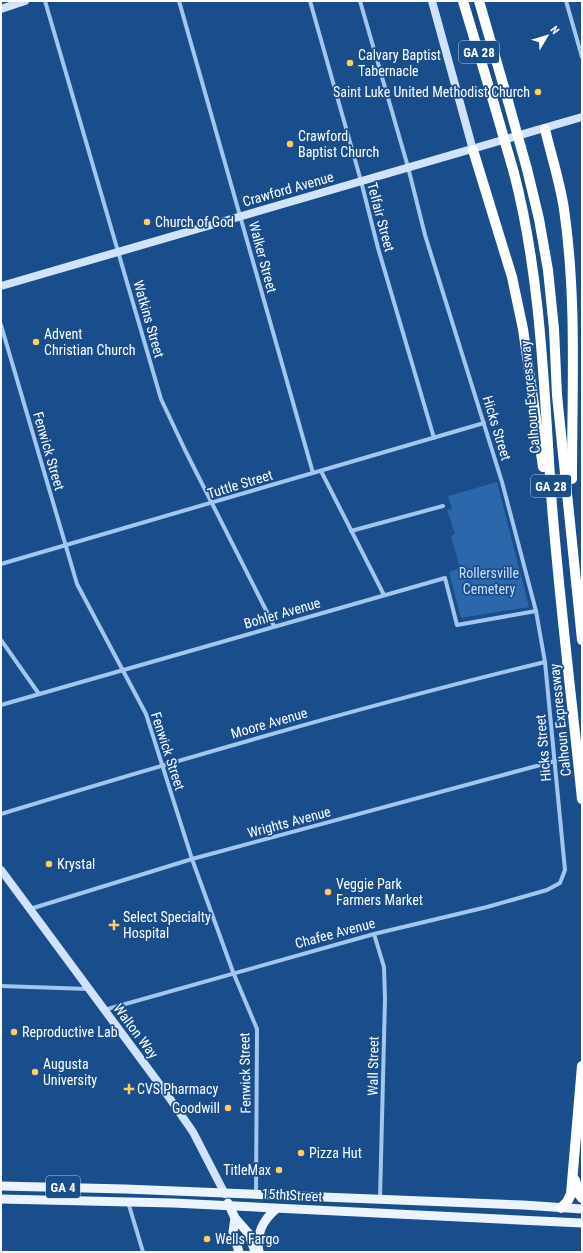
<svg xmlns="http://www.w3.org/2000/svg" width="583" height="1253" font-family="'Roboto Condensed',sans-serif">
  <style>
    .green { fill: #2b67aa }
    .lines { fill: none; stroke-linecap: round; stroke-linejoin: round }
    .street { stroke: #a3c6ee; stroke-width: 4 }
    .secondary { stroke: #d0e3fa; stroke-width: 8 }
    .primary { stroke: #eaf3ff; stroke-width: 9 }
    .highway { stroke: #fff; stroke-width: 10 }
    .highway-bridge { stroke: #fff; stroke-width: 10 }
    .poi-dot { fill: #ffce60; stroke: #194d8b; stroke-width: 1.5 }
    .labels { text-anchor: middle; stroke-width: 3.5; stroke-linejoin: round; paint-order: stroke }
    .shield { fill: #194d8b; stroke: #bacadc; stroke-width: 1 }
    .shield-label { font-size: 13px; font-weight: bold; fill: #fff }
    .poi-label { font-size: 14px; fill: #fff; stroke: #194d8b; text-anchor: start }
    .street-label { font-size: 14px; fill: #fff; stroke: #194d8b }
    .park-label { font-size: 14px; fill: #c9e0fa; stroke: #194d8b }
  </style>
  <rect width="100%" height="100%" fill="#194d8b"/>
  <path class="green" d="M497,482L529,607L461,618L449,572L460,568L451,536L455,534L447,510L452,509L448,496Z"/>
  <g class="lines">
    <g class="street">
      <path d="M45,1L161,399L185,450L274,626"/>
      <path d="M179,1L313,473"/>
      <path d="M310,1L361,181L378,248L434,438"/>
      <path d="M566,1L582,57"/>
      <path d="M1,325L77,584L146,714L192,859L233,972L257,1029L256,1195"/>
      <path d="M321,471L384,595"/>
      <path d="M351,531L443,506"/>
      <path d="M1,564L484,423"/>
      <path d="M1,640L39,694"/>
      <path d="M1,705L445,578L457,625L536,611"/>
      <path d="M1,814C181,759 362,706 545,662"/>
      <path d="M30,909L192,859L555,761"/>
      <path d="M374,934L384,967L385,999L380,1199"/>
      <path d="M1,986L88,989"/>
      <path d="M104,1010L374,934L487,907L547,890L560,883L565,870L545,662L536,611L502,482L425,235L408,167L360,1"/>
      <path d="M128,1202L143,1252"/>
    </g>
    <g class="secondary">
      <path d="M432,1L473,150"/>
      <path d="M1,9L25,1"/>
      <path d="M1,286L582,117"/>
      <path d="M1,870L166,1093L193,1132L225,1194"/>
    </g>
    <g class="primary">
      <path d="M1,1186L125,1189L523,1205L582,1209"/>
      <path d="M1,1199L173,1203L582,1223"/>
      <path d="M228,1203L235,1218L249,1234L255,1252"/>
      <path d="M235,1218L233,1232L239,1252"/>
      <path d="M259,1252C256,1234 262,1221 276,1209"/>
    </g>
    <g class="highway">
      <path d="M463,1L494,104"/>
      <path d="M479,1L508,101"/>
      <path d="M545,129C551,155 560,182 564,209C577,298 572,389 572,479"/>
      <path d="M473,150L512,277L523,329L543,467"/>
      <path d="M527,169L539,219L548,270L554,329L557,395L582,640"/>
      <path d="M514,173C542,281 544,395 552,506C560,604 572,702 582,799"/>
      <path d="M575,1180L579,1194L582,1198"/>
      <path d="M561,1208L567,1202L571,1194L582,1066"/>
    </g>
    <g class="highway-bridge">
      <path d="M508,101L527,169"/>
      <path d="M494,104L514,173"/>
    </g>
  </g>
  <g class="poi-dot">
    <circle cx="350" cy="63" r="4"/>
    <circle cx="538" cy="92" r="4"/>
    <circle cx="290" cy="144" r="4"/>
    <circle cx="147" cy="222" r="4"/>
    <circle cx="36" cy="342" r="4"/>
    <circle cx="49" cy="864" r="4"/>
    <circle cx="328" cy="892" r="4"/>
    <path d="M112 919h4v4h4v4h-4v4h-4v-4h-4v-4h4z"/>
    <circle cx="14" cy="1032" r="4"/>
    <circle cx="35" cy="1072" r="4"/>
    <path d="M127 1083h4v4h4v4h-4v4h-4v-4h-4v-4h4z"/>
    <circle cx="228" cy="1108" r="4"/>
    <circle cx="301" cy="1153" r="4"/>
    <circle cx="279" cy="1170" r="4"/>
    <circle cx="207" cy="1239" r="4"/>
  </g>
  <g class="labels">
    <g class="shield">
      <rect x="459" y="41" width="40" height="22" rx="3"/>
      <rect x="531" y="475" width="40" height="22" rx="3"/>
      <rect x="46" y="1176" width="34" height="22" rx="3"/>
    </g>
    <g class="shield-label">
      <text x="479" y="57">GA 28</text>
      <text x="551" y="491">GA 28</text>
      <text x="63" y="1192">GA 4</text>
    </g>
    <g class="poi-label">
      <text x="358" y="60">Calvary Baptist<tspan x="358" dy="16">Tabernacle</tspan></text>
      <text x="530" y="97" text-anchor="end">Saint Luke United Methodist Church</text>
      <text x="298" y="141">Crawford<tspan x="298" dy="16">Baptist Church</tspan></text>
      <text x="155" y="227">Church of God</text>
      <text x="44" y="339">Advent<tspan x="44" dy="16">Christian Church</tspan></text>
      <text x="57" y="869">Krystal</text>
      <text x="336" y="889">Veggie Park<tspan x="336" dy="16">Farmers Market</tspan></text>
      <text x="123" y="922">Select Specialty<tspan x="123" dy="16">Hospital</tspan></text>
      <text x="22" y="1037">Reproductive Lab</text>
      <text x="43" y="1069">Augusta<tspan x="43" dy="16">University</tspan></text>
      <text x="137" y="1094">CVS Pharmacy</text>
      <text x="220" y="1113" text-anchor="end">Goodwill</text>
      <text x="309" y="1158">Pizza Hut</text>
      <text x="271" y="1175" text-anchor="end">TitleMax</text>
      <text x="215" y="1244">Wells Fargo</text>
    </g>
    <g class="street-label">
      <text transform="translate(288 189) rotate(-16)" y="5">Crawford Avenue</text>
      <text transform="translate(381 217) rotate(75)" y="5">Telfair Street</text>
      <text transform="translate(263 257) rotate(75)" y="5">Walker Street</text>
      <text transform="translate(149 319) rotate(74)" y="5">Watkins Street</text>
      <text transform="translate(530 397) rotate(-95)" y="5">Calhoun Expressway</text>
      <text transform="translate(497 428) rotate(73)" y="5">Hicks Street</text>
      <text transform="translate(49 451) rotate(74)" y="5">Fenwick Street</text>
      <text transform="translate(240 484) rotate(-17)" y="5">Tuttle Street</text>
      <text transform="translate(282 613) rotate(-16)" y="5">Bohler Avenue</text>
      <text transform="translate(560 720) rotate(-96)" y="5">Calhoun Expressway</text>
      <text transform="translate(269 723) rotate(-16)" y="5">Moore Avenue</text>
      <text transform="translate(543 748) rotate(-95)" y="5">Hicks Street</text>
      <text transform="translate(168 751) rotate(72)" y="5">Fenwick Street</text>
      <text transform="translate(289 822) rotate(-15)" y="5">Wrights Avenue</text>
      <text transform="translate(335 933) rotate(-15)" y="5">Chafee Avenue</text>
      <text transform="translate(136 1031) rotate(53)" y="5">Walton Way</text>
      <text transform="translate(373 1066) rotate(-89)" y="5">Wall Street</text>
      <text transform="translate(245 1073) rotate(-91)" y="5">Fenwick Street</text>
      <text transform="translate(292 1195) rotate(3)" y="5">15th Street</text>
    </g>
    <g class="park-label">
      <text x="489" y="578">Rollersville<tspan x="489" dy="16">Cemetery</tspan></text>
    </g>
  </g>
  <rect width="583" height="1253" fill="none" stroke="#ffffff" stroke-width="4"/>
  <g transform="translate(547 36) rotate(52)" stroke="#194d8b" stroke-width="3" paint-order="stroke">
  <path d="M0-3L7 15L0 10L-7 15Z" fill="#ffffff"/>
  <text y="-6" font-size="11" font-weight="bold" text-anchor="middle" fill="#ffffff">N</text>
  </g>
</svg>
